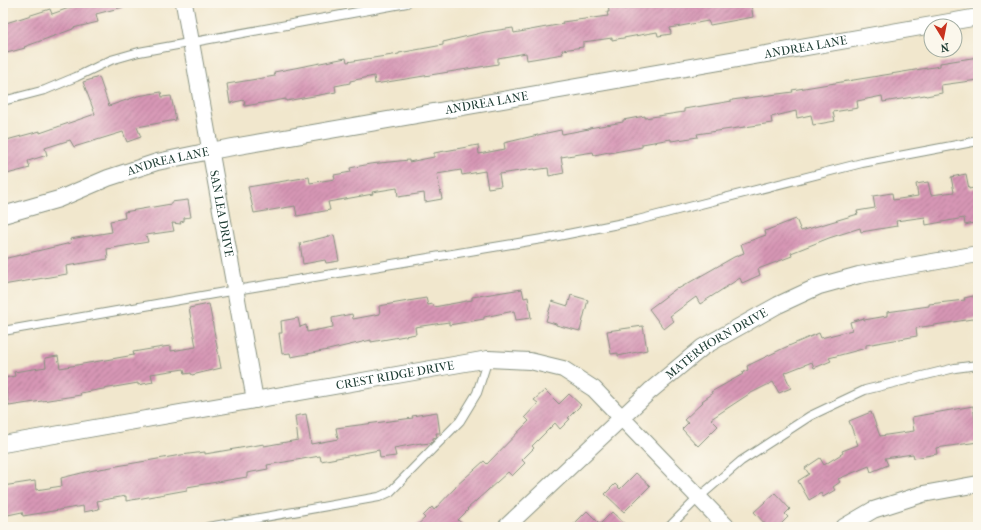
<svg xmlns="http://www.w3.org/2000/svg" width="981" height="530" font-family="'IM FELL French Canon',serif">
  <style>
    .building { fill: url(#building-hatch) }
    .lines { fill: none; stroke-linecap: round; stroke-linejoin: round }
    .service-casing { stroke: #889280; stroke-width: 10 }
    .minor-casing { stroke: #889280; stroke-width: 18 }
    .service { stroke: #fff; stroke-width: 8 }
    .minor { stroke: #fff; stroke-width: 16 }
    .labels { text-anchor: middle; stroke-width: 4; stroke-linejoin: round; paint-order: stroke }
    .street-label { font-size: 12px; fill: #1f3d34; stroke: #fbf7ec }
  </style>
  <defs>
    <pattern id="building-hatch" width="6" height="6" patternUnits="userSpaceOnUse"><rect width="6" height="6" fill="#d796b5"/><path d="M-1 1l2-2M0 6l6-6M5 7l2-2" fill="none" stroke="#ae7c94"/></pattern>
  </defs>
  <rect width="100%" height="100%" fill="#fbf7ec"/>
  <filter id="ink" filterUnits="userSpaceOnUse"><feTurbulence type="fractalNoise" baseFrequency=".025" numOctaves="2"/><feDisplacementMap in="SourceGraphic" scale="8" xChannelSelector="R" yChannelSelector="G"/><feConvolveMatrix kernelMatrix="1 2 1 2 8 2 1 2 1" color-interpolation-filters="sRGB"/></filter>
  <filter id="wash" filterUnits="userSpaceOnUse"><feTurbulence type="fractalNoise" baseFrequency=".012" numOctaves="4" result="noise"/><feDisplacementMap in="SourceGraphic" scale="16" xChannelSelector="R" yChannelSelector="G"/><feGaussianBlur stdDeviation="0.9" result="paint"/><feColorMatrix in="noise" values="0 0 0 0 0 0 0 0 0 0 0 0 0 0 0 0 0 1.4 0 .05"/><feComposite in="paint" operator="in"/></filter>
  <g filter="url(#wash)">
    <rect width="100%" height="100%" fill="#f1e7cd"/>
    <g id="blocks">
      <g class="building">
        <path d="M83,3H122L123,7L96,14L98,22L73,28V29L24,47L25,48L3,54V24L50,9L52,14Z"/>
        <path d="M608,3H623L624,9L662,3H751L753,17L710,25L708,21L670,28L671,34L658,36L657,32L612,40V38L583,42V47L562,50L563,54L527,60L526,53L498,58V64L375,84L374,76L350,81V83L335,86L336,92L286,101V99L245,106L244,100L230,103L227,84L275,76L274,72L346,58L347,62L399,54V53L443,45V42L485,32L513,28L514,33L563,24L562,22L608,16L607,12H609Z"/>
        <path d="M978,57V80L941,85L942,93L926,96L925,95L883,102L882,96L857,101L858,108L833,112L835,121L813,125L811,115L797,118L796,111L771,117L772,123L697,134L698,137L671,141V139L642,144V147L609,153V152L594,155L593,152L561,157L564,173L549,176L548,168L534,170V169L499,174L501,186L488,188L485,171L462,175L461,170L437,174L442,199L425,202L424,193L398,197L397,188L372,192L373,194L328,202L330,210L297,216L295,206L254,213L248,187L309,177L310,183L335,179L334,175L351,172L350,168L370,164L409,160V162L434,157V153L478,145L479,154L505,149L504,143L542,134L561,130L562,134L589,129V128L623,122V120L645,116V118L684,112V109L732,101V100L793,92L792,90L940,66V63Z"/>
        <path d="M99,77L109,106L138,96L161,92L162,97L171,96L176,120L137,127L141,137L127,142L123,132L74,147L70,140L45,148L47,155L28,161L30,168L3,175V141L40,131V133L95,114L83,82Z"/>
        <path d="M966,174L969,189L978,187V222L965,225L964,218L926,225L925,217L896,221L897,226L861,232L860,228L829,238L791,253L792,256L758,269L760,275L742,283L740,278L700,304L696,297L670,316L674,321L664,329L649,309L677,288L678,289L734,257L744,253L741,244L766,235L765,231L796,219L801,231L858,214L857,211L875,208L873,196L892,193L893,200L918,196L916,184L928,182L931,195L954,192L951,177Z"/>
        <path d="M188,200L191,217L184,218V221L180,222L181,224L172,223L174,231L146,235L148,242L107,249L108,259L66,266L67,274L3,285V259L71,243L70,239L112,232L110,221L125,218L124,212L171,204V202Z"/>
        <path d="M334,235L339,261L326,263L325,260L303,264L300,243Z"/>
        <path d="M522,289L524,298L528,297L531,318L516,320L514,311L484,317V319L449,325V322L415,327L416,334L371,342V340L328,350L291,357L290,353L282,354L279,333H282L281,321L298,318L300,327L306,325L307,332L333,327L332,318L352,314L353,319L380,314L379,306L426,298L428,305L433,304L434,307L472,300V297Z"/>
        <path d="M571,295L588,300L580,331L556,325V324L546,321L552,301L568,306Z"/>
        <path d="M978,295V318L916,328L917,336L866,345V348L829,358L831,361L814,368L812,362L784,373L791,388L779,393L773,382L749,394L711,419L718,426L698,446L682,429L688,423L684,420L703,402L702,401L712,394L711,392L743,374L742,373L748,370L747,366L784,348L819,333L821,338L852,330L850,322L864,318V320L887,316V312L929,306V304L965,300L964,298Z"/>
        <path d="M209,304L221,368L192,375L191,373L185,374L184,369L151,374L153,382L138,385V383L80,393L81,395L9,406L4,378L15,376L14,372L46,367L45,358L58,356L60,368L134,355L133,352L163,347L171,346V351L196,347L189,308Z"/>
        <path d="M643,326L647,350L618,356V353L611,354L607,331Z"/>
        <path d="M545,390L559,404L569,394L581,405L568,418L570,419L560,429L555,423L532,446L534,448L522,460L525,463L512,476L508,472L467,509L468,510L458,520L466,527H415L425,518L423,516L432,507L434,510L456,487V486L484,461L487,464L529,421L525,417L538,403L534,400Z"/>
        <path d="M973,406L978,442L936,448L937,454L914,458L913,454L885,458L888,465L871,472L869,466L838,479L840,482L833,487L835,490L823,497L821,493L809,500L798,481L809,474L805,468L820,458L824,465L843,453L842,451L858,445L849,421L871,412L880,436L914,431L912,417Z"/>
        <path d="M437,412L440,433H436L437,437L433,438V441L431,443L421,444V443L394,448L396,456L380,458L379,450L321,461L320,456L267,465L268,469L247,473V477L187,487V490L126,501V496L97,501L99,509L84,512L83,506L23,516L22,512L3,516V486L35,481L36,490L62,486L61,478L94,470L181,455L205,452V454L264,444V446L298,440L295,416L306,414L311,444L338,439L336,428L413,418L412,416Z"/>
        <path d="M636,473L650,486L624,512L605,494L615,484L620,489Z"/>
        <path d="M775,493L790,509L785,514L788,517L778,527H768L754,512Z"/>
        <path d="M587,511L600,524L612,512L628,527H571Z"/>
      </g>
    </g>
  </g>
  <g filter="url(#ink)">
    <use href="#blocks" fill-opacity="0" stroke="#889280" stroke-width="1"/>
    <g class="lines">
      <defs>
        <g id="service">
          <path d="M3,101L45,90L76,77L111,60L139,52L407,3"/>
          <path d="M3,331L236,290L548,238L638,220L862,163L978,141"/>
          <path d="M208,527L379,497L390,492L460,421L477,393L488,359"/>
          <path d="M669,527L698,498L741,461L810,416L865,390L955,368L978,365"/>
        </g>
        <g id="minor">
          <path id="s1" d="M184,3L255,400"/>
          <path id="s2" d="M3,215L59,199L108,178L157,162L210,151L978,17"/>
          <path id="s3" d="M3,444L488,359L530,361L563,369L594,389L727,527"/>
          <path id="s4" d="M506,527L650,391L703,347L778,305L819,286L859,275L978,254"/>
          <path d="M844,527L873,510L923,494L978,484"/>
        </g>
      </defs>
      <use href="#service" class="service-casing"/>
      <use href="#minor" class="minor-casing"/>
      <use href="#service" class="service"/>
      <use href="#minor" class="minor"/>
    </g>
  </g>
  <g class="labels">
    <g class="street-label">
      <text dy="4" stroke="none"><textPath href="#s2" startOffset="822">ANDREA LANE</textPath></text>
      <text dy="4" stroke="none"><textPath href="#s2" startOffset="498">ANDREA LANE</textPath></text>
      <text dy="4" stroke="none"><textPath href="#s2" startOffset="174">ANDREA LANE</textPath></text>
      <text dy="4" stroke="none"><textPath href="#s1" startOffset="214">SAN LEA DRIVE</textPath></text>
      <text dy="4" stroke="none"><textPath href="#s4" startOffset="280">MATERHORN DRIVE</textPath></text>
      <text dy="4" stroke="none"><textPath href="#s3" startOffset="398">CREST RIDGE DRIVE</textPath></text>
    </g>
  </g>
  <rect width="981" height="530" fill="none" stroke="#fbf7ec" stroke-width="16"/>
  <g transform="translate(943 38) rotate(170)"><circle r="19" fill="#fbf7ec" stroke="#a3ada2"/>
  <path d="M0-3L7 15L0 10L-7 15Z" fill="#c8321e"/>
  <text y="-6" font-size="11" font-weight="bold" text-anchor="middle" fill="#1f3d34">N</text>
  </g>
</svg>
